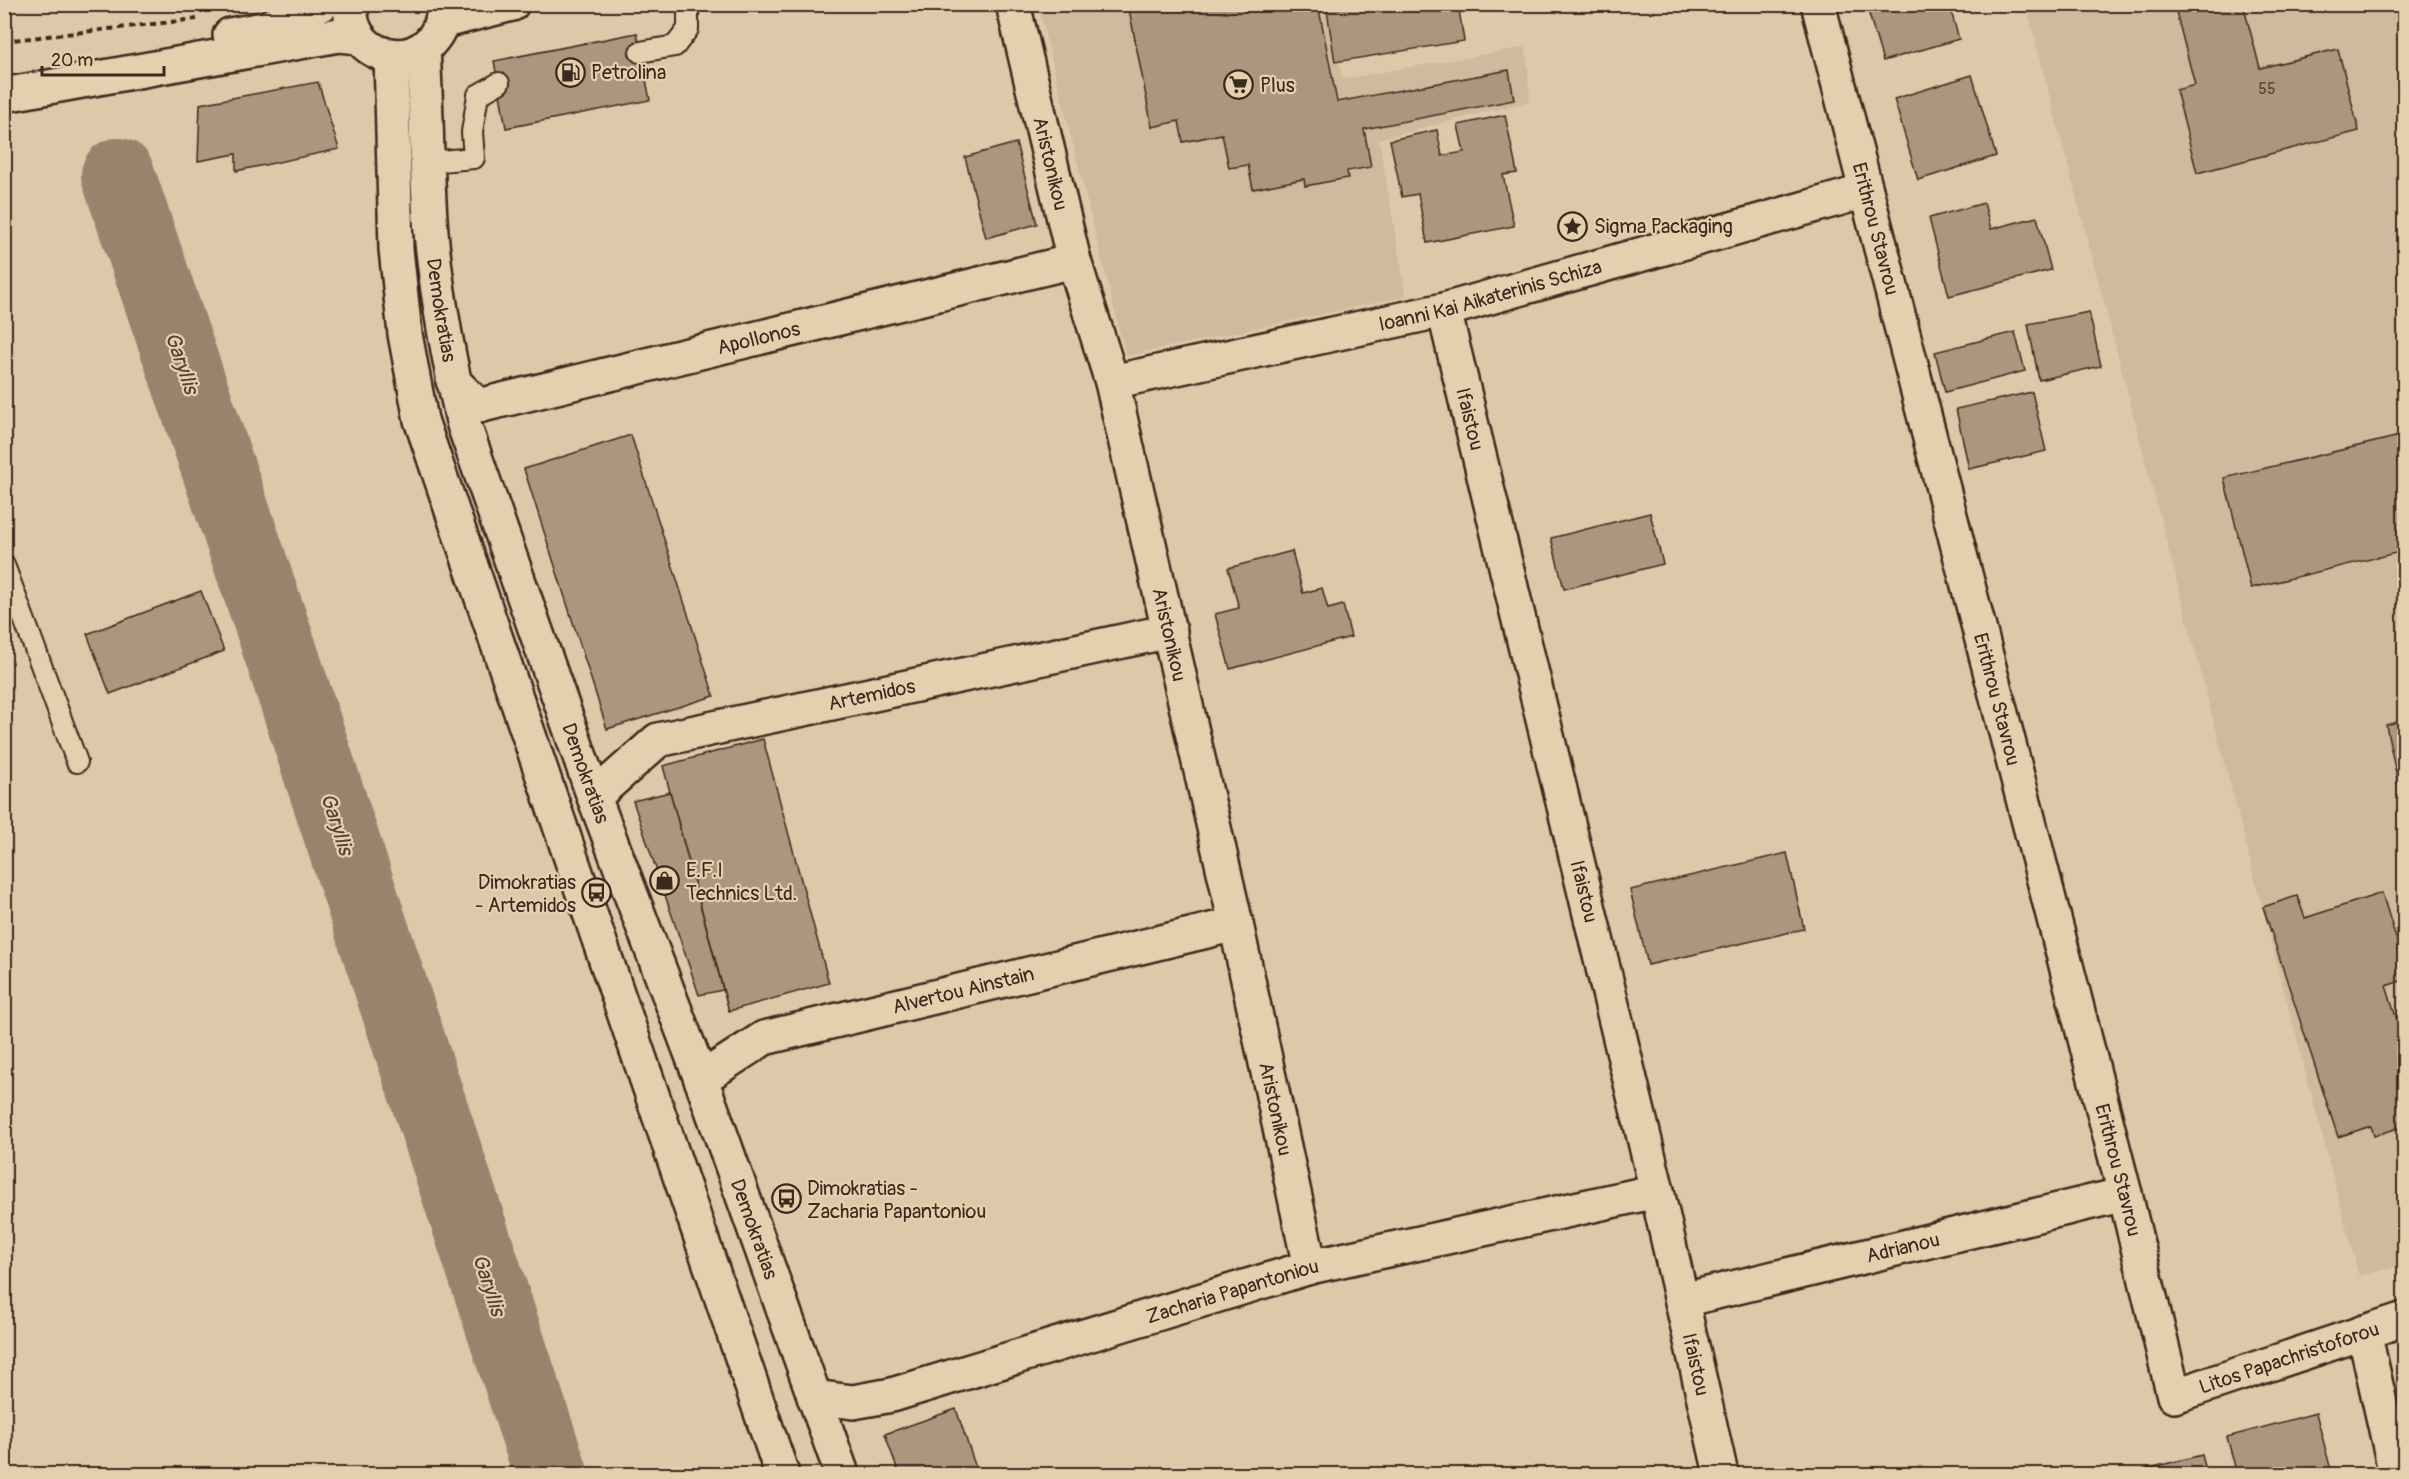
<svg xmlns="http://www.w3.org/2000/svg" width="2409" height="1479" font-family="Pangolin,sans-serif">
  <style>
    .built { fill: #d0b99c }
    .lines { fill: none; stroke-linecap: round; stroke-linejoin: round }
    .river { stroke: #98846d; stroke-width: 74 }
    .building { fill: #ac977e; stroke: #3b2a1e; stroke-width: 1.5 }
    .lane-casing { stroke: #3b2a1e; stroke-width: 24 }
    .street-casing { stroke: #3b2a1e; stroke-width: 38 }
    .secondary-casing { stroke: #3b2a1e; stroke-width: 38 }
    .path { stroke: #3b2a1e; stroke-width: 4; stroke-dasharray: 6 4.5; stroke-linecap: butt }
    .lane { stroke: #e6cfaf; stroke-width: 20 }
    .street { stroke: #e6cfaf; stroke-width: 33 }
    .secondary { stroke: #e6cfaf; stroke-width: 33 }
    .labels { text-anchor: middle; stroke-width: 4.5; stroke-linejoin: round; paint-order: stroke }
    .number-label { font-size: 16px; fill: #574536 }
    .poi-label { font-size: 20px; fill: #3b2a1e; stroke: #e6cfaf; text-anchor: start }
    .street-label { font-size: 20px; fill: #3b2a1e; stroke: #e6cfaf }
    .water-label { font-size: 21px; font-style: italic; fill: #524032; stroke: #e6cfaf }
  </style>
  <rect width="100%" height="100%" fill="#dfc8a9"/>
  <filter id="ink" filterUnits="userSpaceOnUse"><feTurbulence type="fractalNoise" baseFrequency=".0167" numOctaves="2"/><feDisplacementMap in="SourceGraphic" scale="12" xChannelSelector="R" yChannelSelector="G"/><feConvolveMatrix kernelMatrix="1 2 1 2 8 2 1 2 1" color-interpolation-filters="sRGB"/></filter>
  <g filter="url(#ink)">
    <g class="built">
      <path d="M1038,5H1327L1343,79L1526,47L1530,101L1379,139L1406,296L1126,356Z"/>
      <path d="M2026,5H2404V1265L2359,1276Z"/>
    </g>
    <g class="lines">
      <path class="river" d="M118,175L274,632L551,1474"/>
    </g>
    <g class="building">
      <path d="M1128,4H1318L1337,102L1509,70L1514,100L1364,129L1371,167L1347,171L1348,178L1305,186L1304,179L1253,189L1248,165L1229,168L1222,134L1183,142L1179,121L1152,127Z"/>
      <path d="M1326,4H1458L1464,41L1335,62Z"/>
      <path d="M1866,4H1949L1959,39L1883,61Z"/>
      <path d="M2174,4H2243L2260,68L2338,49L2359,131L2197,173L2176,90L2195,85Z"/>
      <path d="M637,33L650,100L506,128L494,61Z"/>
      <path d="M1972,75L1996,156L1918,180L1894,99Z"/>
      <path d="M318,82L339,149L236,171V154L198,161L200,104Z"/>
      <path d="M1505,115L1517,173L1503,175L1514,226L1427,243L1418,194L1402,197L1390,140L1437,130L1442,156L1464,152L1458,125Z"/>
      <path d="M1016,143L1037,224L986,238L965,157Z"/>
      <path d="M1984,203L1991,229L2037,217L2051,270L1949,296L1929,218Z"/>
      <path d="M2089,312L2101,366L2039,380L2028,324Z"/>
      <path d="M2015,332L2025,371L1945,392L1935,352Z"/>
      <path d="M2032,392L2046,451L1969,469L1956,409Z"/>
      <path d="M631,435L714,696L607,729L524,469Z"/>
      <path d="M2404,435V551L2251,588L2224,478Z"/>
      <path d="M1650,513L1663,564L1564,589L1551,538Z"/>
      <path d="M1292,551L1303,593L1322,588L1328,609L1343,605L1351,637L1230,669L1215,614L1239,608L1228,568Z"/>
      <path d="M201,591L224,651L110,694L87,634Z"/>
      <path d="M2404,720V812L2386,725Z"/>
      <path d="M763,739L829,983L729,1011L663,766Z"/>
      <path d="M670,792L723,990L699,995L633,801Z"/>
      <path d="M1787,853L1804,929L1648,965L1630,890Z"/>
      <path d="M2382,893L2404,964V980L2386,986L2404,1041V1126L2374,1136L2371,1126L2338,1137L2263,907L2297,896L2305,918Z"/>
      <path d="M956,1409L978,1474H899L885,1434Z"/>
      <path d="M2316,1413L2332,1474H2237L2227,1437Z"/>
      <path d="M2202,1455L2207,1474H2125Z"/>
    </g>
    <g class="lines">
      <defs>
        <g id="lane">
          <path d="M640,52L675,46L688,29V4"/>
          <path d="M429,162L474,158L472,132L478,95L499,83"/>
          <path d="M4,565L77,762"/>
        </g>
        <g id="street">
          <path id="s1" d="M1013,4L1074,261L1112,382L1236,924L1310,1267"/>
          <path id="s2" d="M1818,4L2125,1194L2174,1396L2404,1319"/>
          <path id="s3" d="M1444,310L1657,1191L1721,1474"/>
          <path id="s4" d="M453,381L478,406L1074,261"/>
          <path id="s5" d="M1112,382L1444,310L1866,191"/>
          <path id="s6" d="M594,797L658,740L1170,631"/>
          <path id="s7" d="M701,1079L764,1038L1236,924"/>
          <path id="s8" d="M1683,1300L2125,1194"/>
          <path d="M2364,1332L2396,1474"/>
          <path id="s9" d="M814,1397L853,1402L892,1395L1310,1267L1657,1191"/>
        </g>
        <g id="secondary">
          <path d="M351,4C345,67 440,79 445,4"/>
          <path d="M444,21L512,4"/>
          <path d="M230,35L264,29L322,4"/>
          <path id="s10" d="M423,50C427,110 426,171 431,232C437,297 449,362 464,425L594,797L701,1079L842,1474"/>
          <path d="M391,55L396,249L405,334L421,420L782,1474"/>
          <path d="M4,95L339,35L359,37"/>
        </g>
      </defs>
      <use href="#lane" class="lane-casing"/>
      <use href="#street" class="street-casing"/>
      <use href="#secondary" class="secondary-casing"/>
      <path class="path" d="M4,41L197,19"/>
      <use href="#lane" class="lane"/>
      <use href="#street" class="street"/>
      <use href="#secondary" class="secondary"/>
    </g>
  </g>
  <defs>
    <symbol id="fuel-ring" viewBox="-11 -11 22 22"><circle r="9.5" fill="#e6cfaf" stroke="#3b2a1e" stroke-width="1.5"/><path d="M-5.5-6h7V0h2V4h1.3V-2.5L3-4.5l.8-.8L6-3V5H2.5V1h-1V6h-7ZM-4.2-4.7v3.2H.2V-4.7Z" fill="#3b2a1e"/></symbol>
    <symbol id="supermarket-ring" viewBox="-11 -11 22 22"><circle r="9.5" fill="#e6cfaf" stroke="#3b2a1e" stroke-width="1.5"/><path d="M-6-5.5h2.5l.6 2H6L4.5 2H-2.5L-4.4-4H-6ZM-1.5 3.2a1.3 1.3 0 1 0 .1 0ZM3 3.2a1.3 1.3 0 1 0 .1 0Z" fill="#3b2a1e"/></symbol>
    <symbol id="sight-ring" viewBox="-11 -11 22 22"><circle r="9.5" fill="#e6cfaf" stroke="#3b2a1e" stroke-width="1.5"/><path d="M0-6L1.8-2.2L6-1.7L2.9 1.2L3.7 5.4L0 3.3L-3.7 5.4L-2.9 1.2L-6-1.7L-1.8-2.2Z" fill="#3b2a1e"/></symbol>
    <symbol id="shop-ring" viewBox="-11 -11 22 22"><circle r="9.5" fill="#e6cfaf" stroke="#3b2a1e" stroke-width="1.5"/><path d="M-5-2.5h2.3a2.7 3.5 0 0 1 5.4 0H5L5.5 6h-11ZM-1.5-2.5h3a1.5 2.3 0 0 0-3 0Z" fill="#3b2a1e"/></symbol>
    <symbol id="bus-ring" viewBox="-11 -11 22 22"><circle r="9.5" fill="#e6cfaf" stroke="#3b2a1e" stroke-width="1.5"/><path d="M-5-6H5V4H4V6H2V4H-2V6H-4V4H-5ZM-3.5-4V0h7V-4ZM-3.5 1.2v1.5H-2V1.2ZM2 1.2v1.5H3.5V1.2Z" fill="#3b2a1e"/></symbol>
  </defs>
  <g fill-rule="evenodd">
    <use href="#fuel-ring" x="554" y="56" width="33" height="33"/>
    <use href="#supermarket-ring" x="1222" y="68" width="33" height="33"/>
    <use href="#sight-ring" x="1556" y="210" width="33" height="33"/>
    <use href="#shop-ring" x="648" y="864" width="33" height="33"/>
    <use href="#bus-ring" x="580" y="876" width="33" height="33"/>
    <use href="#bus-ring" x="770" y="1182" width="33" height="33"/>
  </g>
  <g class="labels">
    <g class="number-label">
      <text x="2267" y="94">55</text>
    </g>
    <g class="poi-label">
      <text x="591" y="79">Petrolina</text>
      <text x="1260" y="92">Plus</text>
      <text x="1594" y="233">Sigma Packaging</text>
      <text x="686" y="877">E.F.I<tspan x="686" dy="23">Technics Ltd.</tspan></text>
      <text x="576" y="889" text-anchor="end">Dimokratias<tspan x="576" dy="23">- Artemidos</tspan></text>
      <text x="807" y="1195">Dimokratias -<tspan x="807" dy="23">Zacharia Papantoniou</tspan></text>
    </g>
    <g class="street-label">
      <text dy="7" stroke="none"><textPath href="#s1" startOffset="164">Aristonikou</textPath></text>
      <text dy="7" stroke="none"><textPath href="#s2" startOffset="232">Erithrou Stavrou</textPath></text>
      <text dy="7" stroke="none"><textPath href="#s5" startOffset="388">Ioanni Kai Aikaterinis Schiza</textPath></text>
      <text dy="7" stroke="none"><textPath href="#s10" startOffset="261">Demokratias</textPath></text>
      <text dy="7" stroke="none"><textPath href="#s4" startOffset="324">Apollonos</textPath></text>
      <text dy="7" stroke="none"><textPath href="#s3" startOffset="112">Ifaistou</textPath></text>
      <text dy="7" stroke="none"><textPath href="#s1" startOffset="650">Aristonikou</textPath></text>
      <text dy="7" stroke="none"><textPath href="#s6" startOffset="304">Artemidos</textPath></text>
      <text dy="7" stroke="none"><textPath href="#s2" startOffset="718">Erithrou Stavrou</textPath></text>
      <text dy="7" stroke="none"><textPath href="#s10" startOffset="747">Demokratias</textPath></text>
      <text dy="7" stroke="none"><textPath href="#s3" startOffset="598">Ifaistou</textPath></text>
      <text dy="7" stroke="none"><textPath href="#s7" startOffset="280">Alvertou Ainstain</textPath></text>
      <text dy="7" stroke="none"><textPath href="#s1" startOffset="1136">Aristonikou</textPath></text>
      <text dy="7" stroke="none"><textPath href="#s2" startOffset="1204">Erithrou Stavrou</textPath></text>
      <text dy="7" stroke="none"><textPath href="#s10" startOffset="1233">Demokratias</textPath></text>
      <text dy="7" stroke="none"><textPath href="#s8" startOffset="226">Adrianou</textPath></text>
      <text dy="7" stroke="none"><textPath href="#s9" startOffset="435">Zacharia Papantoniou</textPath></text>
      <text dy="7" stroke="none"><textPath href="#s2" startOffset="1558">Litos Papachristoforou</textPath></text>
      <text dy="7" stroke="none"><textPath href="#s3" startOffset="1084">Ifaistou</textPath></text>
    </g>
    <g class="water-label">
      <text transform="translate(182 363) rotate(71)" y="7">Garyllis</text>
      <text transform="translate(337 824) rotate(72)" y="7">Garyllis</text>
      <text transform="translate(489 1285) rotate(72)" y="7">Garyllis</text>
    </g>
  </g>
  <rect width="2409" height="1479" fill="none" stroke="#e6cfaf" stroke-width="24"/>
  <rect x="12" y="12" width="2385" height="1455" fill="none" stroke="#3b2a1e" stroke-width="2" filter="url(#ink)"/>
  <path d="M42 66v9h122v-9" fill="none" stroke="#3b2a1e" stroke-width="3"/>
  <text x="51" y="66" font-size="18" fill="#3b2a1e" stroke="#e6cfaf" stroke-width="4.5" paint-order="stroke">20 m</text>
</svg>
